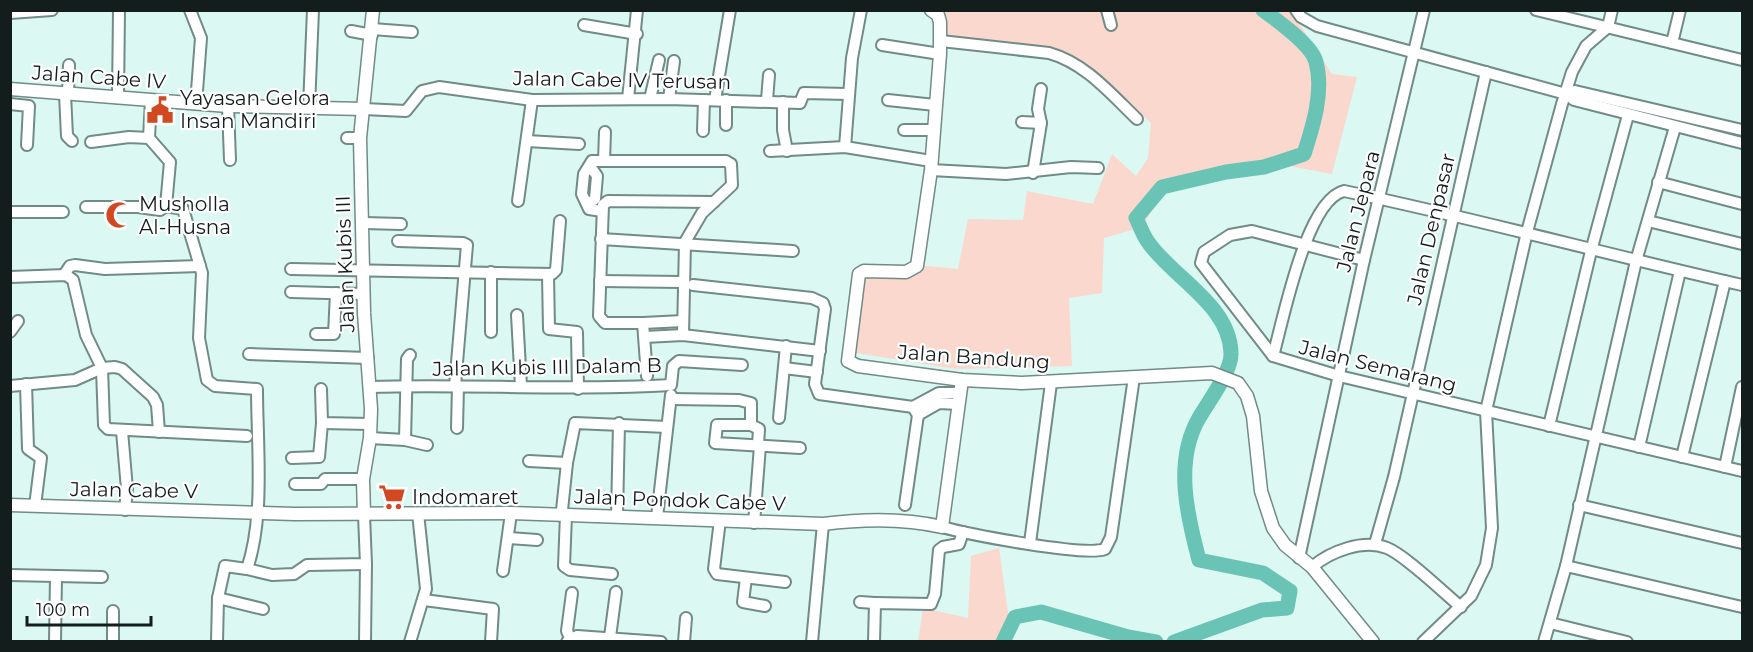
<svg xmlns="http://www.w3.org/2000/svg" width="1753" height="652" font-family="Montserrat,sans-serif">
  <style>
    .green { fill: #fbd8ce }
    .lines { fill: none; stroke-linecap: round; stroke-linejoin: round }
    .river { stroke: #6ac4b5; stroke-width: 15 }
    .minor-casing { stroke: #718b86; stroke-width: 14 }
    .tertiary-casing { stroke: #718b86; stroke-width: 15 }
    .minor { stroke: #fff; stroke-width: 10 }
    .tertiary { stroke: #fff; stroke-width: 12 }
    .labels { text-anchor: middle; stroke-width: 4.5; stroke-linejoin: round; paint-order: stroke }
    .street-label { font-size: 20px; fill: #131d1b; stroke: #fefefe }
    .poi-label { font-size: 20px; fill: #131d1b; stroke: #fefefe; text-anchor: start }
  </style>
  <rect width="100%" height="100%" fill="#dbf8f2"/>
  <g class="green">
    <path d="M942,11H1291L1332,74L1357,77L1332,174L1289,166L1224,173L1165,189L1142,227L1104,238L1102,293L1069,298L1072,366L956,369L856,353L864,269L927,266L958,269L968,219L1023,220L1027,191L1093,204L1112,154L1136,176L1148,158L1151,123L1090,66L1040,48L942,37Z"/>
    <path d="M999,548L1012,641L918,642L923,608L968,618L971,556Z"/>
  </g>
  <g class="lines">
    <g class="river">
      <path d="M1003,642L1015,617L1041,612L1128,637L1156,642"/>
      <path d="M1174,642L1262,610L1287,608L1290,591L1263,573L1199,560C1187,515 1174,461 1199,418C1208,402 1232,371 1231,353C1230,305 1173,278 1148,242C1143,235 1140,226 1136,218L1162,187L1226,172L1264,167L1304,154C1313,126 1324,92 1316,62C1312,45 1278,21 1263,10"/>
    </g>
    <defs>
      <g id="minor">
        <path d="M190,10L201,38L196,104"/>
        <path d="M1107,10L1111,25"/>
        <path d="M1296,10L1301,17L1317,26L1566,94L1574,100L1742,143"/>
        <path d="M1536,10L1742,60"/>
        <path d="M10,13L52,10"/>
        <path d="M584,25L637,34"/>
        <path d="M372,29L412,32"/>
        <path d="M351,31L372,35"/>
        <path d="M941,41L1049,53C1085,63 1110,93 1137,119"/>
        <path d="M1672,43L1680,10"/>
        <path d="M882,45L940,54"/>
        <path d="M65,94L67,136L72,141"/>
        <path d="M68,94L69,65"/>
        <path d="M1566,94L1575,91L1742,130"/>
        <path d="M118,98L119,10"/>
        <path d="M628,99L637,10"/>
        <path d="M650,99L659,60"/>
        <path d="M669,99L674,61"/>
        <path d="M151,100L149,138L170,162L166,206L183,209L202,273L199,338L207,380L215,386L257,389C257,445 265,516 247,569L225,566L218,598L217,642"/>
        <path d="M715,100L730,10"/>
        <path d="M767,100L769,75"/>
        <path d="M888,100L935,105"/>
        <path d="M783,102V130L787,151"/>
        <path d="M10,104L29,106L27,145"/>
        <path d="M228,106L230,160"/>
        <path d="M309,107L313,10"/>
        <path d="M364,109L406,111L422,91L439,87L532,100L669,99L800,103L804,93L848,94"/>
        <path d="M1022,122L1041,123L1038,109L1041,89"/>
        <path d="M726,125V100"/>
        <path d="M904,130H933"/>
        <path d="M703,131L704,100"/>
        <path d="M347,138H360"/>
        <path d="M527,141L579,144"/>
        <path d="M91,142L129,137L149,138"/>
        <path d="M845,147L852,58L861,10"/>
        <path d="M770,151L845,147L931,161"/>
        <path d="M604,161L605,132"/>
        <path d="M931,170L1006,174L1071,167L1098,168"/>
        <path d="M1033,173L1041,123"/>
        <path d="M1658,182L1742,204"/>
        <path d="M518,201L532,100"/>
        <path d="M588,204L595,199L597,176L590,166"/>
        <path d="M86,207H138L160,210L166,206"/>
        <path d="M602,211L589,209L582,194L584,174L592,161H726L731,164L732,185L702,213L685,242L683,335"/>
        <path d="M10,212H63"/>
        <path d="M1648,221L1742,244"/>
        <path d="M364,223L401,224"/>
        <path d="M601,239L793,251"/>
        <path d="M398,241L463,243L467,245L455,386"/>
        <path d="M1364,260L1252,231L1230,235L1204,252L1201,263L1273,356L1339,376L1742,471"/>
        <path d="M291,269L552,274L556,270L560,221"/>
        <path d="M491,272V332"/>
        <path d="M64,275L70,266L75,265L105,269L200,266"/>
        <path d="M548,275L549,329L577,332L578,389"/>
        <path d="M10,277L66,275L73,280L86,335L102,368L104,425L108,429L247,436"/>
        <path d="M600,281L682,282"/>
        <path d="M693,285L812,298L823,303L825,309L815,384L819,394L913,407L918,415L905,505"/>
        <path d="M291,292L364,294"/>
        <path d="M517,315L521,386"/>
        <path d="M643,323L683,321"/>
        <path d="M10,332L18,321"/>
        <path d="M316,334H334L336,293"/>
        <path d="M645,337L683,335L820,351"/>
        <path d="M249,354L368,358"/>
        <path d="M1273,356C1283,321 1306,200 1344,191C1478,219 1609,255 1742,285"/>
        <path d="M784,368L817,372"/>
        <path d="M647,376L643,323H605L599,316L603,205L608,201L714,202"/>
        <path d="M26,384L28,449L41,458L35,506"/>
        <path d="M10,386L75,380L102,368L115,367L122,369L153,397L157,405L159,432"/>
        <path d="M370,387C470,384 571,391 671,385L673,366L679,361L742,365"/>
        <path d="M321,389L322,423L370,424"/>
        <path d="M671,399L739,400L751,403V425H717L715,443L800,448"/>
        <path d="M913,407L939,393H960"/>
        <path d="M918,415L939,403L958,404"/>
        <path d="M779,418L786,346"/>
        <path d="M751,425L759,429L758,445"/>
        <path d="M1549,426L1591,251L1628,115"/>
        <path d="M457,428L458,386"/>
        <path d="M122,431L127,489L125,510"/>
        <path d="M370,438L405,440L427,445"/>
        <path d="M405,440L407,359L410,355"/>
        <path d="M1639,447L1680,271"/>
        <path d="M1682,457L1725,281"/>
        <path d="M292,458L319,457L322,423"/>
        <path d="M529,461L567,463"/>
        <path d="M1725,467L1742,387"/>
        <path d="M295,484H321L325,479H363"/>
        <path d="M1579,505L1742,543"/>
        <path d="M617,516L619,423"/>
        <path d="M657,517L671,395"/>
        <path d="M720,520L714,569L717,574L785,582"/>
        <path d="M754,523L760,446"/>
        <path d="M942,527C968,534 1085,557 1105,549L1111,537L1134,377"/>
        <path d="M509,538L537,540"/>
        <path d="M1030,543L1051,383"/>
        <path d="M1375,544L1394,477L1486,72"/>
        <path d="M1299,558L1364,260L1424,10"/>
        <path d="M1566,566L1742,607"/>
        <path d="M1312,567C1331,551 1363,539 1387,548C1405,555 1444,593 1461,607"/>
        <path d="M247,569L272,575L294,574L307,565L366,564L364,515"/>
        <path d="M503,571L511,513"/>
        <path d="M612,574L570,570L564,566L566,515L562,510L567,463L575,423L667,427"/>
        <path d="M10,575L102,577"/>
        <path d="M746,578L743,602L765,606"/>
        <path d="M218,598L263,609"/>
        <path d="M424,600L493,609L491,642"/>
        <path d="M860,602L875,603"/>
        <path d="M1550,623L1627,642"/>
        <path d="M610,637L616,592"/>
        <path d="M570,638L567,631L572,593"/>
        <path d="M55,642L56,576"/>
        <path d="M113,642V611"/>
        <path d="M365,642L366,564"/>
        <path d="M410,642L426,589L418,513"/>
        <path d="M567,642L577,636L661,642"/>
        <path d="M684,642L686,618"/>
        <path d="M812,642L823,524"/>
        <path d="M874,642L875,603L931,604L935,594L939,550L943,547L959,544L963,532"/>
        <path d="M1423,642L1471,596L1486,565L1492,528L1486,411L1527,232L1562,104L1572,72L1586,46L1608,27L1612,10"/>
        <path d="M1544,642L1566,566L1636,261L1675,127"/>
      </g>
      <g id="tertiary">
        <path d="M931,10L938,15L940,22V54L931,170L917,266L906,272L864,271L859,274L848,361L858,366L962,380L1022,383L1212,373L1238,383L1247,396L1253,416L1261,491L1273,528L1285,545L1312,567L1373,642"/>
        <path d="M10,89L228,106L364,109"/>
        <path d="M10,505L295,514L511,513L823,524C862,519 904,518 942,527L962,380"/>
        <path d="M364,515L363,479L370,438L371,409L364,313L360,138L373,10"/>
      </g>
    </defs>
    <use href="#minor" class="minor-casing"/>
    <use href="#tertiary" class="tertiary-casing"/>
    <use href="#minor" class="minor"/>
    <use href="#tertiary" class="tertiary"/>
  </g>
  <defs>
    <symbol id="civic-bare" viewBox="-9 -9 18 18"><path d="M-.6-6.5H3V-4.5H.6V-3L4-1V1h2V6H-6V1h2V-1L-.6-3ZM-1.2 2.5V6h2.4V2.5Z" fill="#d14821" stroke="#fefefe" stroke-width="2.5" paint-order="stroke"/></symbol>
    <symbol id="mosque-bare" viewBox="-9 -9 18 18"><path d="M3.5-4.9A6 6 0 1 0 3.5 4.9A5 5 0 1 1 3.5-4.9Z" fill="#d14821" stroke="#fefefe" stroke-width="2.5" paint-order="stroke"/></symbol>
    <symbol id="supermarket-bare" viewBox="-9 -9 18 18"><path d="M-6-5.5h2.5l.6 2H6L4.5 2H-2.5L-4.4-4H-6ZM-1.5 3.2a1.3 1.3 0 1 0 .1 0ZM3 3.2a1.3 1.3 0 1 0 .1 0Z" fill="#d14821" stroke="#fefefe" stroke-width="2.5" paint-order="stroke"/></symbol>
  </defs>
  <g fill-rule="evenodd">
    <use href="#civic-bare" x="141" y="91" width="38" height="38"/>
    <use href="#mosque-bare" x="100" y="196" width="38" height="38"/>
    <use href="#supermarket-bare" x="373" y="478" width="38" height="38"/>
  </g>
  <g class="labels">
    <g class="street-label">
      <text transform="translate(99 77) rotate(4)" y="7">Jalan Cabe IV</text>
      <text transform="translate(622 80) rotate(1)" y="7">Jalan Cabe IV Terusan</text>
      <text transform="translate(1358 211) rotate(-76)" y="7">Jalan Jepara</text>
      <text transform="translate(1431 229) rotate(-77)" y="7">Jalan Denpasar</text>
      <text transform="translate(345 264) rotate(-92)" y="7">Jalan Kubis III</text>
      <text transform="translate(974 357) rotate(4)" y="7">Jalan Bandung</text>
      <text transform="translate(1378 366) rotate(14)" y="7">Jalan Semarang</text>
      <text transform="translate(547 367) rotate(-1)" y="7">Jalan Kubis III Dalam B</text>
      <text transform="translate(134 490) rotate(1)" y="7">Jalan Cabe V</text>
      <text transform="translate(680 500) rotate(2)" y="7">Jalan Pondok Cabe V</text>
    </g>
    <g class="poi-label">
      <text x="180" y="105">Yayasan Gelora<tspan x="180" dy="23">Insan Mandiri</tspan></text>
      <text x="139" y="211">Musholla<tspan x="139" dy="23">Al-Husna</tspan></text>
      <text x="412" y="504">Indomaret</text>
    </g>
  </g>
  <rect width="1753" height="652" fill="none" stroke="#131d1b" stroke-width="24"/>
  <path d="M27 616v9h124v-9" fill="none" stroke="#131d1b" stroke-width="3"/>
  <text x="36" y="616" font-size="18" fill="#131d1b" stroke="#fefefe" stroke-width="4.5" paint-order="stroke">100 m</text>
</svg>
